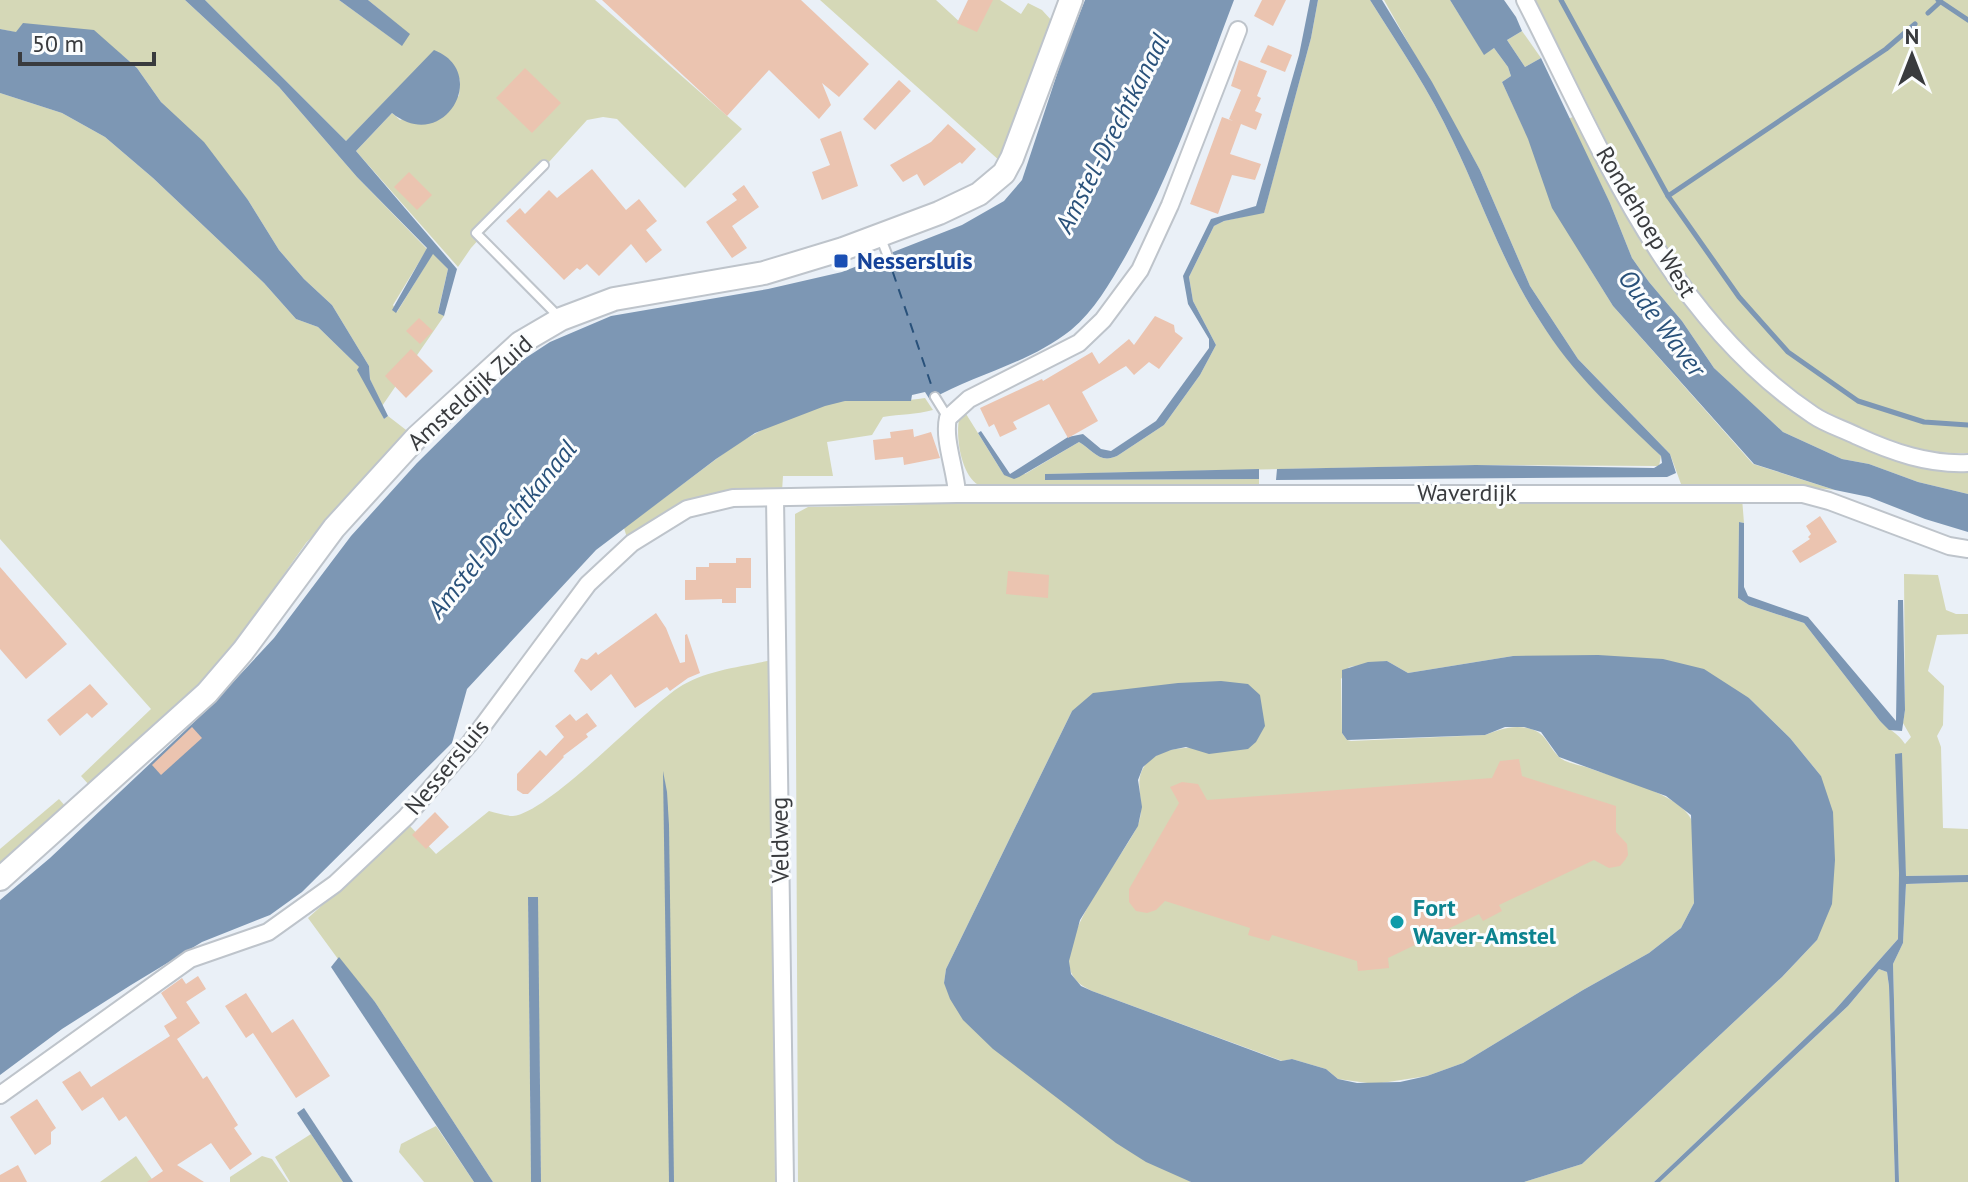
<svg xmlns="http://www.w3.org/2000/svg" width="1968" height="1182" font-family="'PT Sans',sans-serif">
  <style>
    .green { fill: #d5d8b7 }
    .water { fill: #7d97b4 }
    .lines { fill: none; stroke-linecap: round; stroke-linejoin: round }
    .stream { stroke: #7d97b4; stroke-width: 5 }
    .ferry { stroke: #29517a; stroke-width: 2; stroke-dasharray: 10 8; stroke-linecap: butt }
    .building { fill: #ebc4b0 }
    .lane-casing { stroke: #bec4cb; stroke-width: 12 }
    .street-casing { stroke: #bec4cb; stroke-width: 20 }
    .secondary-casing { stroke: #bec4cb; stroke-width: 26 }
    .lane { stroke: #fff; stroke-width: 8 }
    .street { stroke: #fff; stroke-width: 16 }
    .secondary { stroke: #fff; stroke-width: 22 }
    .transit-dot { fill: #1a4fb4; stroke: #fbfdfe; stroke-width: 3 }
    .culture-dot { fill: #0f9aa8; stroke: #fbfdfe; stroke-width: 3 }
    .labels { text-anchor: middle; stroke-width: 6; stroke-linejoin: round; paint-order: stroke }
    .street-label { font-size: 24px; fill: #393b3e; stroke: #fbfdfe }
    .transit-label { font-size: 24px; font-weight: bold; fill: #164399; stroke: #fbfdfe; text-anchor: start }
    .culture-label { font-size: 24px; font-weight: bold; fill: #0d838f; stroke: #fbfdfe; text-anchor: start }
    .water-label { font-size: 26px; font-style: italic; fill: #29517a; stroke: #fbfdfe }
  </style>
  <rect width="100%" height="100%" fill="#eaf0f7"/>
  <g class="green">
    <path d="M0,0H185L279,87L357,177L427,249L393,305L397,312L433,253L448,269L438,312L444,316L382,406L370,379L369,366L332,305L304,279L279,250L248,200L161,102L137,68L122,55L0,29Z"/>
    <path d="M205,0H339L401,45L409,34L368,0H595L742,129L685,188L617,119L603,117L587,120L471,248L458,267L356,151L392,113L400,120L459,96L460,80L434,51L346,141Z"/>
    <path d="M820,0H936L963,25L975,0H1000L1021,14L1028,3L1042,10L1053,22L1001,162Z"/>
    <path d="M1318,0H1370C1399,46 1430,91 1453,141C1482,201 1503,265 1540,321C1573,373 1618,413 1661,456L1659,466L1476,465L1046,474L1045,480L1259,479V486C1193,487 1127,488 1061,488C1042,489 999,492 981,486C960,479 952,425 963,409L1004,475L1025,474L1079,442C1093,450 1099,464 1117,456L1164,425L1200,375L1216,345L1193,301L1189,277L1214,226L1224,221L1264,212L1311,38Z"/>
    <path d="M1384,0H1450L1484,54L1494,48L1508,67L1511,76L1502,82L1587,264L1613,306L1753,464L1835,490L1797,486L1681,484L1670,454L1578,359L1530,286L1480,170Z"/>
    <path d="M1533,0H1968V453C1927,455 1888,442 1851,424C1819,409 1784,391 1759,366C1655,267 1602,122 1533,0Z"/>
    <path d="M1522,31L1541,58L1525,67L1507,40Z"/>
    <path d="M0,93L62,113L105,137L153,178L264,283L296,319L318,327L359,367L384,419L388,416L410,433L306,543L219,666L192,695L90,786L81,776L151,709L0,539Z"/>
    <path d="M1575,116L1663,273L1699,318L1858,445L1890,458L1968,472V494L1918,482L1869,464L1842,459L1783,432L1748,400L1714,368L1682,321L1649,282L1632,258L1610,203L1568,119Z"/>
    <path d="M925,398L933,410C915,415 901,414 883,417L872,435L827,442L833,476H783L782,491L723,494L628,541L624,528L735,445C767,426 807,406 844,401C871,397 898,403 925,398Z"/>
    <path d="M1742,498L1744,523L1739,522L1738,598L1749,605L1804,623L1880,721C1889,730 1898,733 1905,744L1911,737L1903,723L1905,710L1904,574L1938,575L1946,610L1956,614H1968V634L1937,635L1928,671L1944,686L1943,725L1937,736L1941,747L1943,828L1968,829V875L1906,876L1902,819L1898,939L1834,1011L1654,1182H1524L1582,1164L1782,977L1817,940L1821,776L1790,738L1749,698L1513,656L1408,673L1387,661L1349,667L1341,679L1342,733L1347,740L1351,741L1485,735C1499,730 1511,725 1527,728C1546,732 1546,743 1558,756C1563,762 1578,765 1586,767C1614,778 1686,794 1693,824L1694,903L1681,928L1649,953L1583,990L1463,1063L1427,1076L1375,1084L1338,1079L1326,1069L1292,1059L1282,1061L1092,991C1084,987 1078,984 1073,976C1052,943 1122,858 1137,827C1150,800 1124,775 1157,755C1176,743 1224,749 1248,749L1072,711L946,969L944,983L1191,1182H798L795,514L808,507L909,505L959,500Z"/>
    <path d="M772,660L775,1182H541L537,897H528L531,1182H493L375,1002L338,959L308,918L410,826L436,854L489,811C497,813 505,816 513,816C548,813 642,712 678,688C705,670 741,667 772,660Z"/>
    <path d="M59,799L66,807L0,867V849Z"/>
    <path d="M1968,882V1182H1899L1893,964L1903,943L1906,884Z"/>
    <path d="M1879,969L1887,972L1889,986L1895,1182H1660L1848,1006Z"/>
    <path d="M436,1126L474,1182H424L399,1152L401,1144Z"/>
    <path d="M311,1134L343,1182H290L275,1157Z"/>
    <path d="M136,1156L154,1182H100Z"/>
    <path d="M262,1156L272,1159L288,1182H230V1177Z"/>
  </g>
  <g class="water">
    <path d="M185,0H205L346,141L434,50C491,72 444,155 392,113L356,151L457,269L444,316L438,313L448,269L433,254L396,313L392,310L427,248L357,177L279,87Z"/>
    <path d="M339,0H368L410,34L402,46Z"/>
    <path d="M1085,0H1234C1201,87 1171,176 1125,257C1110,283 1094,311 1071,330C1030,363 975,374 930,400L925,392L912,395L911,401H845L825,406L755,433L716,459L596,550L467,689L452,743L302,892L270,915L202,942L131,985L62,1029L0,1075V900L50,858L209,708L274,638L351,536L417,463L518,363L550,342L611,316L768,289L842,272L962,225L1004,201L1022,180L1064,53Z"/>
    <path d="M1310,0H1318L1311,38L1264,213L1224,221L1214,226L1189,277L1193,301L1216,345L1200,375L1164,425L1117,456C1099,464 1093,450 1079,442L1019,477L1014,479L1004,475L978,433L981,431L1010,474L1068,437L1083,434L1101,449L1111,451L1156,421L1209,348V339L1188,304L1183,276L1211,219L1256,206L1299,55Z"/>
    <path d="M1370,0H1382L1432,82L1480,170L1530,286L1578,359L1670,454L1676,473L1667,477L1276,480L1277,469L1476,465L1654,468L1662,463L1661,456C1617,414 1572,373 1540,321C1503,265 1482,201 1453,141C1430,91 1399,46 1370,0Z"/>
    <path d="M1450,0H1504L1516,17L1522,31L1507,40L1525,67L1541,58L1610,203L1632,258L1649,282L1682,321L1714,368L1783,432L1842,459L1869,464L1918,482L1968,494V532L1925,519L1869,497L1835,490L1754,464L1613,306L1552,208L1528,139L1502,82L1511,76L1508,67L1494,48L1484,55Z"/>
    <path d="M23,23L94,30L137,68L161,102L204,142L248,200L279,250L304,279L332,305L369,366L370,379L388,416L384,419L357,370L359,367L318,327L296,319L264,283L153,178L105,137L62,113L0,93V29L16,32Z"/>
    <path d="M1259,469V479L1045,480V474Z"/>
    <path d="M1739,522L1744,523V587L1748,596L1808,617L1896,721L1898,600H1903L1905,710L1902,731L1889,730L1880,721L1804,623L1749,605L1738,598Z"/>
    <path d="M1598,655L1663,659L1704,669L1749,698L1790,738L1821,776L1833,812L1835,860L1832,904L1817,940L1782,977L1582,1164L1524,1182H1191L1146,1162L1116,1143L993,1049L963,1020L950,999L944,983L946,969L1072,711L1093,693L1178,683L1221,681L1248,684L1260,695L1265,726L1256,742L1248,749L1209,754L1186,747L1171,750L1156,756L1143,767L1138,780L1142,807L1138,826L1080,920L1069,961L1071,974L1081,986L1092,991L1281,1061L1292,1059L1326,1069L1338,1079L1357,1083L1400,1082L1427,1076L1463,1063L1583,990L1649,953L1681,928L1694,903L1691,815L1666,796L1559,757L1541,732L1524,727H1505L1485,735L1347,740L1342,733V670L1368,662L1387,661L1408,673L1513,656Z"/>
    <path d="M1902,753L1906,876L1968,875V882L1906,884L1903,943L1893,964L1899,1182H1895L1889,986L1887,972L1879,969L1848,1006L1660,1182H1654L1834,1011L1898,939L1899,873L1895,754Z"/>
    <path d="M663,771L667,792L669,825L674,1182H669Z"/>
    <path d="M528,897H538L541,1182H531Z"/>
    <path d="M339,957L375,1002L493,1182H474L331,967Z"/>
    <path d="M304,1108L353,1182H343L297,1113Z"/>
  </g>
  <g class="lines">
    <g class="stream">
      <path d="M1561,0L1668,196"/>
      <path d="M1938,0L1968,20"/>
      <path d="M1928,13L1940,2"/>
      <path d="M1915,24L1886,49L1668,196L1739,297L1788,352L1858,401L1924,422L1968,425"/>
    </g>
    <path class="ferry" d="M887,255L934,393"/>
  </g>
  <g class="building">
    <path d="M602,0H801L869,64L839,97L822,83L831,105L819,119L769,70L727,116Z"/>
    <path d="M968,0H993L977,32L957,23Z"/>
    <path d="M1262,0H1286L1273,26L1254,16Z"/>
    <path d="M1268,45L1292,55L1285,72L1260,62Z"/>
    <path d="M1239,60L1267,71L1257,96L1261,98L1255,111L1262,114L1256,130L1241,124L1230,154L1261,164L1255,180L1232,175L1218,214L1190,204L1222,117L1233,121L1229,119L1241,90L1231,86Z"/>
    <path d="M525,68L561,103L532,133L496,98Z"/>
    <path d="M899,80L911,91L875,130L863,119Z"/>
    <path d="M948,124L976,149L962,164L960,162L924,186L917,174L903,182L890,165L931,142Z"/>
    <path d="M841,131L858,186L822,200L812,172L830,165L820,139Z"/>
    <path d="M592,169L626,210L639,199L657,221L646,230L662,250L646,263L631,244L599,276L587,264L580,270L577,268L564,280L506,221L520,208L525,214L549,190L557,198Z"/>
    <path d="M409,172L432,195L417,210L394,187Z"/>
    <path d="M744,185L759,207L732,226L747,248L732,258L706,222L737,200L732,194Z"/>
    <path d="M1155,316L1174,325L1175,332L1183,338L1159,369L1149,362L1134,375L1126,366L1082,392L1098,421L1068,438L1049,404L1013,422L1017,429L1000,437L994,424L989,427L980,408L1042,379L1043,381L1092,352L1099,364L1129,339L1134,345Z"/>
    <path d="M419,318L433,331L420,344L406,331Z"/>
    <path d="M411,349L433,371L406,398L385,376Z"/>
    <path d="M913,429L914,437L931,432L940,458L904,465L903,457L875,460L873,440L891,438L890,432Z"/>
    <path d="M1820,516L1837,542L1800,563L1792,551L1810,539L1808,537L1811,534L1806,526Z"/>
    <path d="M736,558H751V588H736V603H722V599L685,600V580H696V567H709V563H736Z"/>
    <path d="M0,567L67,644L26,679L0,649Z"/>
    <path d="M1008,571L1049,575L1048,598L1006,594Z"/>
    <path d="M656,613L666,628L680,663L685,662V635L687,634L700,673L688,678L670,691L667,687L635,708L611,674L591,691L574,671L581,658L587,660L596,652L598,655Z"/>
    <path d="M90,684L108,704L92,718L87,713L60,736L47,720Z"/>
    <path d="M587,713L597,726L586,734L588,737L563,756L564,757L528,794H523L517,790V774L540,750L546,756L564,737L555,726L570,714L576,721Z"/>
    <path d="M192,727L202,738L161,775L152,765Z"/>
    <path d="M1519,759L1522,776L1616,806V832L1627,844L1628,855L1625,860L1620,866L1609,868L1594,860L1499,905L1502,911L1483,921L1479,914L1388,958L1389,968L1358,971L1357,961L1272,935L1269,941L1248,935L1250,928L1165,901L1156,910L1147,913L1136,911L1129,902V889L1179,803L1170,787L1182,782L1198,784L1207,800L1492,778L1500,761Z"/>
    <path d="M435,812L449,827L426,849L412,835Z"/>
    <path d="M198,976L206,989L186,1002L200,1023L177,1039L203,1079L207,1076L238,1125L234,1128L252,1154L230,1170L211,1143L177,1165L204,1182H147L163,1171L126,1116L119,1121L103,1097L82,1111L62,1082L80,1071L91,1087L170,1036L164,1026L177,1018L161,993L182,978L186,984Z"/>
    <path d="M246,993L272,1033L293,1019L330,1076L296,1098L253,1033L246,1038L225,1006Z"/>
    <path d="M37,1099L56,1128L51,1132V1144L35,1155L10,1117Z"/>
    <path d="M18,1165L27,1182H0V1175Z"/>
  </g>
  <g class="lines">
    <defs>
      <g id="lane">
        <path d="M544,165L476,233L560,318"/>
        <path d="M880,236L887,254"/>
        <path d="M935,397L948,418"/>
      </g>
      <g id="street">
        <path d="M1525,0C1601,149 1668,318 1813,415C1826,424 1843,429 1857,436C1892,452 1929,465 1968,463"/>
        <path d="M957,494C956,471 943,439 948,418L969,399L1079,343L1103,320L1140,270L1170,205L1238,30"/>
        <path d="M775,498L785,1182"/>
        <path d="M0,1095L190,959L268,932L335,884L406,817L470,743L588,584L632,543L687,509L733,498L957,494H1803L1829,501L1949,546L1968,549"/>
      </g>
      <path id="secondary" d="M0,879L207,693L243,651L334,528L417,437L520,343L561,319L614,299L764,273L843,249L939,213L979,194L1004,173L1012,158L1071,0"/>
    </defs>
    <use href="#lane" class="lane-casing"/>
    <use href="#street" class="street-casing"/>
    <use href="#secondary" class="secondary-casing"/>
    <use href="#lane" class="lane"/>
    <use href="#street" class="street"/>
    <use href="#secondary" class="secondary"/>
  </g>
  <rect class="transit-dot" x="833" y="253" width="16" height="16" rx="4"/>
  <circle class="culture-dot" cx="1397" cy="922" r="8"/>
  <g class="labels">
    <g class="street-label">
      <text transform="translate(1646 222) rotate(59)" y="8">Rondehoep West</text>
      <text transform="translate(470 393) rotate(-42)" y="8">Amsteldijk Zuid</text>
      <text x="1467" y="501">Waverdijk</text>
      <text transform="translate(447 767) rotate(-50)" y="8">Nessersluis</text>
      <text transform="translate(780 840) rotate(-91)" y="8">Veldweg</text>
    </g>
    <g class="transit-label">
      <text x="857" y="269">Nessersluis</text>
    </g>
    <g class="culture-label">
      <text x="1413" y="916">Fort<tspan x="1413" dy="28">Waver-Amstel</tspan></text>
    </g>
    <g class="water-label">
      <text transform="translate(1112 133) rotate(-63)" y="9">Amstel-Drechtkanaal</text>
      <text transform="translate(1662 323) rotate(53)" y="9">Oude Waver</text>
      <text transform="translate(502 529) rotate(-51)" y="9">Amstel-Drechtkanaal</text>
    </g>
  </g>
  <g transform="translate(1912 56)" stroke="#fbfdfe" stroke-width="6" paint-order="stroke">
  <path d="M0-6L14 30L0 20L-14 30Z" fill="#393b3e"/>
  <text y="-12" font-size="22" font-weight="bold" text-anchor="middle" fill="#393b3e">N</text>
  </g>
  <path d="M20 52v12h134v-12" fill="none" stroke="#393b3e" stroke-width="4"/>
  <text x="32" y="52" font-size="24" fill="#393b3e" stroke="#fbfdfe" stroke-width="6" paint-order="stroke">50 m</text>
</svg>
